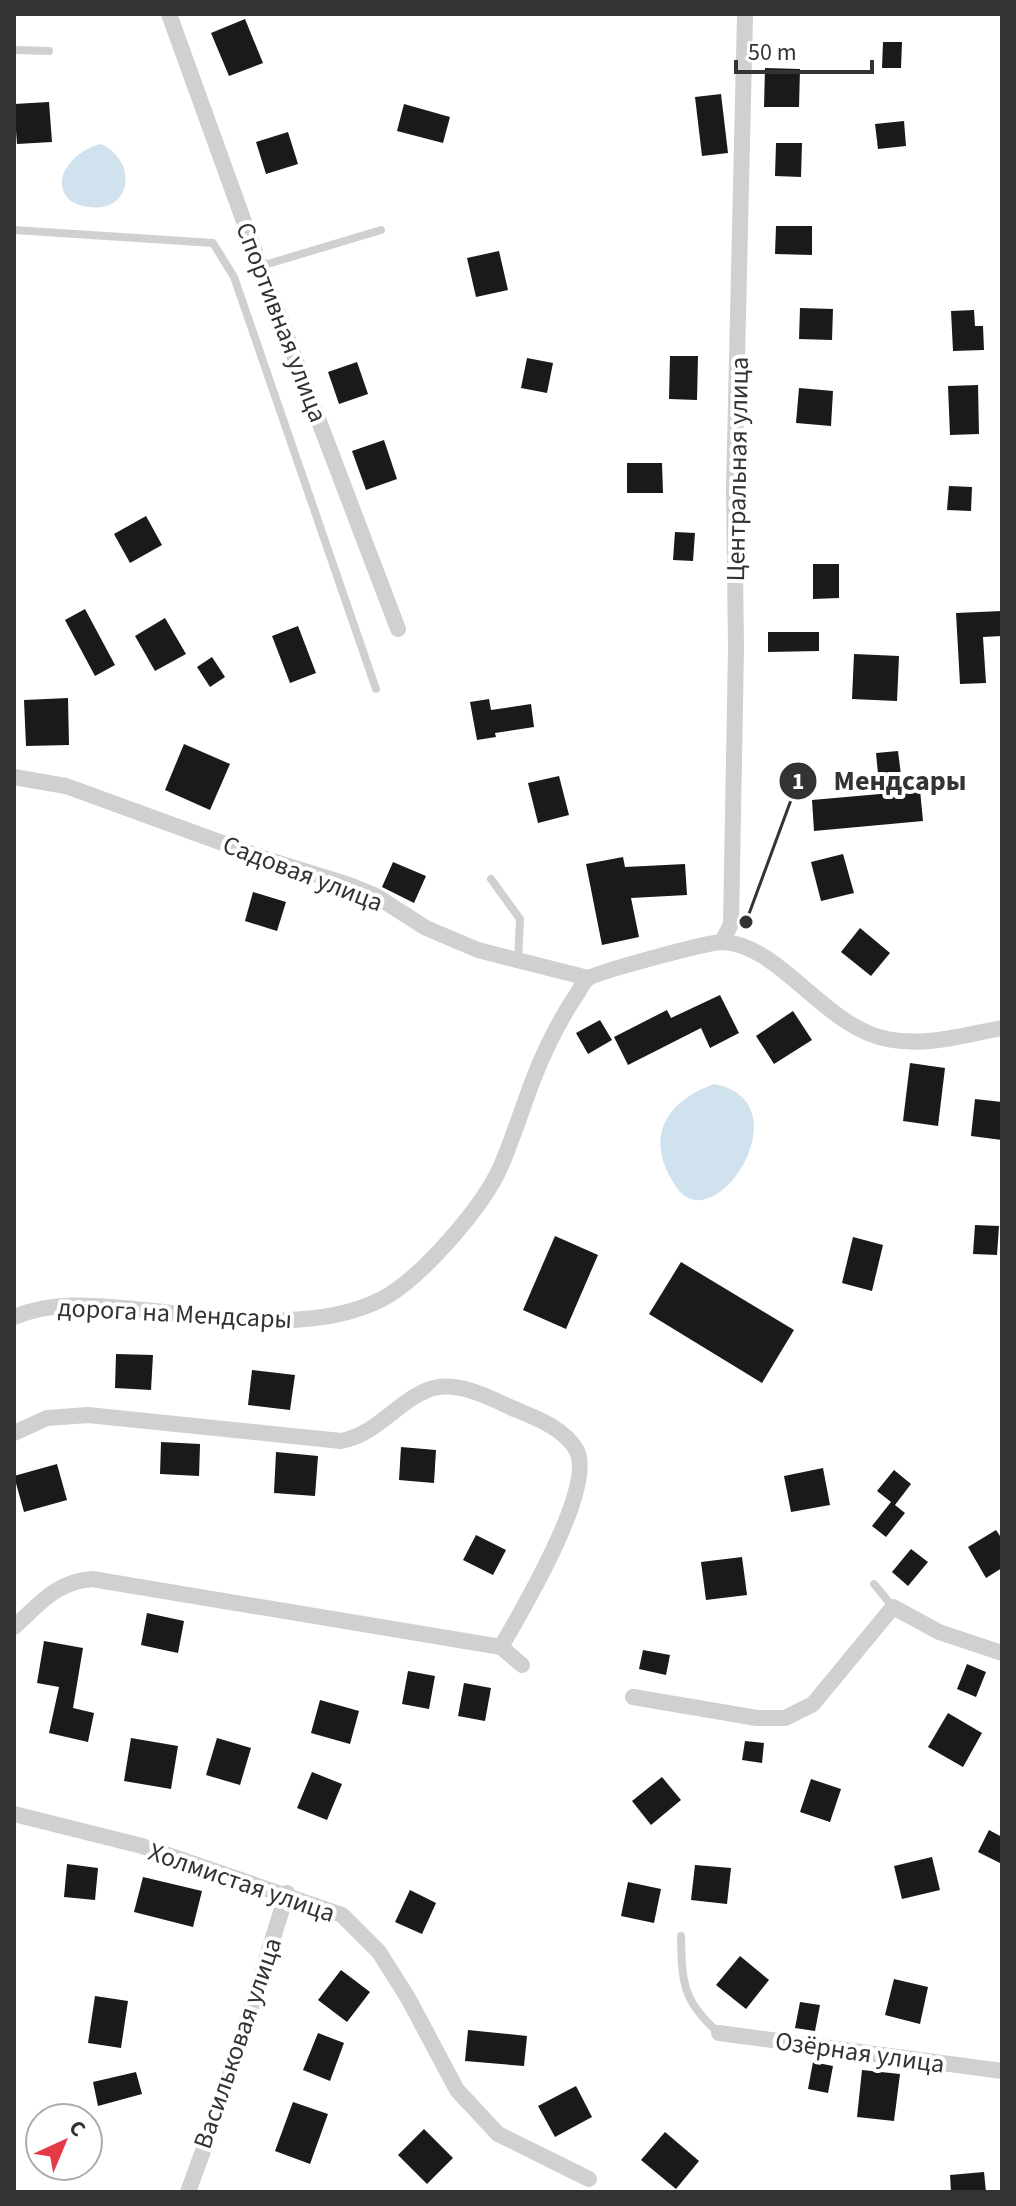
<svg xmlns="http://www.w3.org/2000/svg" width="1016" height="2206" font-family="'Source Sans 3',sans-serif">
  <style>
    .water { fill: #cfe2ee }
    .building { fill: #1a1a1a }
    .lines { fill: none; stroke-linecap: round; stroke-linejoin: round }
    .service { stroke: #d0d0d0; stroke-width: 8 }
    .minor { stroke: #d0d0d0; stroke-width: 16 }
    .labels { text-anchor: middle; stroke-width: 8; stroke-linejoin: round; paint-order: stroke }
    .street-label { font-size: 26px; fill: #333; stroke: #fff }
    .leader { fill: none; stroke: #333; stroke-width: 3 }
    .callout-dot { fill: #333; stroke: #fff; stroke-width: 3 }
    .mark-label { font-size: 24px; text-anchor: middle; font-weight: bold; fill: #fff }
    .callout-label { font-size: 28px; text-anchor: middle; font-weight: bold; fill: #333; stroke: #fff; stroke-width: 8; stroke-linejoin: round; paint-order: stroke }
  </style>
  <rect width="100%" height="100%" fill="#fff"/>
  <g class="water">
    <path d="M101,144C138,161 133,213 89,207C82,206 72,204 67,197C50,174 80,148 101,144Z"/>
    <path d="M714,1084C806,1101 715,1242 677,1188C644,1141 662,1103 714,1084Z"/>
  </g>
  <g class="building">
    <path d="M245,19L263,63L229,76L211,33Z"/>
    <path d="M883,42H902L901,68H882Z"/>
    <path d="M765,68L800,69L799,107H764Z"/>
    <path d="M721,94L728,153L702,156L695,97Z"/>
    <path d="M49,102L52,142L17,144L14,104Z"/>
    <path d="M404,104L450,117L443,143L397,131Z"/>
    <path d="M904,121L906,146L878,149L875,124Z"/>
    <path d="M288,132L298,164L266,174L256,142Z"/>
    <path d="M776,143H802L801,177L775,176Z"/>
    <path d="M776,226H812V255L775,254Z"/>
    <path d="M499,251L508,290L476,297L467,258Z"/>
    <path d="M800,308L833,309L832,340L799,339Z"/>
    <path d="M974,310L975,326H983L984,350L953,351L951,311Z"/>
    <path d="M670,356H698L697,400L669,399Z"/>
    <path d="M527,358L553,363L547,393L521,388Z"/>
    <path d="M357,362L368,394L339,404L328,372Z"/>
    <path d="M978,385L979,434L950,435L948,386Z"/>
    <path d="M799,388L833,391L831,426L796,423Z"/>
    <path d="M384,440L397,479L366,490L352,451Z"/>
    <path d="M627,463H662L663,493H627Z"/>
    <path d="M949,486L972,487L971,511L947,510Z"/>
    <path d="M146,516L162,545L130,563L114,534Z"/>
    <path d="M675,532L695,533L693,561L673,560Z"/>
    <path d="M813,564H839V598L813,599Z"/>
    <path d="M85,609L115,665L95,676L65,620Z"/>
    <path d="M1002,611V636L983,637L986,683L960,684L956,613Z"/>
    <path d="M165,618L186,654L155,671L135,636Z"/>
    <path d="M298,626L316,673L290,683L272,636Z"/>
    <path d="M768,632H819V651L768,652Z"/>
    <path d="M854,654L899,656L897,701L852,699Z"/>
    <path d="M212,657L225,677L210,687L197,667Z"/>
    <path d="M68,698L69,745L26,746L24,700Z"/>
    <path d="M489,699L491,710L531,704L534,727L495,733L496,737L477,740L470,702Z"/>
    <path d="M184,744L230,764L210,810L165,790Z"/>
    <path d="M898,751L903,791L920,790L923,821L814,831L812,800L880,794L876,753Z"/>
    <path d="M559,776L569,815L538,823L528,783Z"/>
    <path d="M843,854L854,893L821,901L811,862Z"/>
    <path d="M623,857L625,867L685,864L687,895L631,898L639,937L602,945L586,864Z"/>
    <path d="M393,862L426,876L414,903L382,887Z"/>
    <path d="M253,892L286,902L277,931L245,921Z"/>
    <path d="M860,928L890,953L871,976L841,952Z"/>
    <path d="M720,995L739,1033L710,1048L701,1028L628,1065L614,1037L667,1010L671,1018Z"/>
    <path d="M793,1011L812,1040L774,1064L756,1036Z"/>
    <path d="M600,1020L612,1040L588,1054L576,1033Z"/>
    <path d="M910,1063L945,1068L938,1126L903,1121Z"/>
    <path d="M975,1099L1002,1102V1140L971,1136Z"/>
    <path d="M975,1225L999,1226L997,1255L973,1254Z"/>
    <path d="M555,1236L598,1255L566,1329L523,1310Z"/>
    <path d="M853,1237L883,1245L872,1291L842,1283Z"/>
    <path d="M681,1262L794,1330L762,1383L649,1314Z"/>
    <path d="M116,1354L153,1355L151,1390L115,1388Z"/>
    <path d="M252,1370L295,1375L290,1410L248,1405Z"/>
    <path d="M161,1442L200,1444L199,1476L160,1474Z"/>
    <path d="M401,1447L436,1450L434,1483L399,1480Z"/>
    <path d="M276,1452L318,1456L315,1496L274,1493Z"/>
    <path d="M57,1464L67,1500L24,1512L14,1476Z"/>
    <path d="M823,1468L830,1505L791,1512L784,1476Z"/>
    <path d="M894,1470L911,1484L895,1505L905,1513L886,1537L872,1526L891,1502L877,1491Z"/>
    <path d="M996,1530L1002,1539V1568L986,1578L968,1547Z"/>
    <path d="M476,1535L506,1550L493,1575L463,1560Z"/>
    <path d="M911,1549L928,1562L908,1586L892,1572Z"/>
    <path d="M742,1557L747,1595L706,1600L701,1562Z"/>
    <path d="M147,1613L184,1621L178,1653L141,1645Z"/>
    <path d="M44,1641L83,1648L73,1708L94,1713L88,1742L49,1733L59,1687L37,1683Z"/>
    <path d="M643,1650L670,1655L666,1675L639,1669Z"/>
    <path d="M967,1664L986,1672L976,1697L957,1689Z"/>
    <path d="M408,1671L435,1676L429,1709L402,1704Z"/>
    <path d="M464,1683L491,1688L485,1721L458,1716Z"/>
    <path d="M320,1700L359,1711L350,1744L311,1733Z"/>
    <path d="M948,1713L982,1733L963,1767L928,1747Z"/>
    <path d="M131,1738L178,1746L171,1789L124,1781Z"/>
    <path d="M217,1738L251,1748L240,1785L206,1775Z"/>
    <path d="M745,1741L764,1743L762,1763L742,1760Z"/>
    <path d="M312,1772L342,1784L327,1820L297,1808Z"/>
    <path d="M662,1777L681,1800L651,1825L632,1801Z"/>
    <path d="M811,1779L841,1789L830,1822L800,1812Z"/>
    <path d="M989,1830L1002,1837V1864L978,1852Z"/>
    <path d="M932,1857L940,1890L902,1899L894,1866Z"/>
    <path d="M67,1864L98,1868L95,1900L64,1897Z"/>
    <path d="M695,1865L731,1868L727,1904L691,1900Z"/>
    <path d="M143,1877L202,1891L193,1927L134,1912Z"/>
    <path d="M628,1882L661,1889L654,1923L621,1916Z"/>
    <path d="M410,1890L436,1903L422,1934L395,1922Z"/>
    <path d="M740,1956L769,1980L746,2009L716,1985Z"/>
    <path d="M341,1970L370,1992L347,2022L318,2000Z"/>
    <path d="M894,1979L928,1987L920,2024L885,2015Z"/>
    <path d="M95,1996L128,2001L121,2048L88,2043Z"/>
    <path d="M800,2002L820,2005L815,2031L795,2028Z"/>
    <path d="M468,2030L527,2036L524,2066L465,2061Z"/>
    <path d="M318,2033L344,2043L330,2081L303,2070Z"/>
    <path d="M813,2062L833,2066L828,2093L808,2089Z"/>
    <path d="M862,2070L900,2074L894,2121L857,2117Z"/>
    <path d="M136,2072L142,2094L98,2106L93,2082Z"/>
    <path d="M576,2086L592,2117L555,2137L538,2106Z"/>
    <path d="M293,2102L328,2114L310,2164L275,2151Z"/>
    <path d="M424,2129L453,2158L427,2184L398,2155Z"/>
    <path d="M665,2132L699,2161L676,2189L641,2160Z"/>
    <path d="M984,2172L986,2192H951L950,2175Z"/>
  </g>
  <g class="lines">
    <g class="service">
      <path d="M14,50L49,51"/>
      <path d="M14,230L213,243L234,277L376,689"/>
      <path d="M261,266L381,230"/>
      <path d="M491,879L520,919L518,961"/>
      <path d="M874,1584L893,1607"/>
      <path d="M681,1936C682,1982 682,2001 719,2033"/>
    </g>
    <g class="minor">
      <path d="M169,14L260,266L398,629"/>
      <path d="M14,777L66,786L272,861L349,885L376,896L426,928L478,950L588,978"/>
      <path d="M722,942L731,924L736,649L734,488L745,14"/>
      <path d="M14,1317C53,1301 92,1305 134,1309C210,1316 309,1335 380,1300C420,1280 483,1207 501,1166C513,1138 522,1109 533,1080C545,1049 558,1022 577,994C580,990 583,982 587,979C596,972 709,942 722,942C780,944 824,1027 887,1039C925,1047 965,1035 1002,1028"/>
      <path d="M14,1433L47,1418L88,1415L341,1441C378,1434 397,1401 430,1389C456,1380 489,1397 512,1408C534,1417 565,1428 577,1451C595,1489 521,1612 501,1647"/>
      <path d="M14,1627C40,1604 55,1582 92,1579L501,1647L522,1665"/>
      <path d="M633,1697L757,1718H785L813,1704L893,1607L939,1632L1002,1653"/>
      <path d="M14,1814L142,1846L342,1915L379,1952L408,1998L457,2090L498,2134L589,2179"/>
      <path d="M719,2033L1002,2071"/>
      <path d="M188,2192L227,2085L287,1893"/>
    </g>
  </g>
  <g class="labels">
    <g class="street-label">
      <text transform="translate(282 322) rotate(69)" y="9">Спортивная улица</text>
      <text transform="translate(737 469) rotate(-89)" y="9">Центральная улица</text>
      <text transform="translate(303 873) rotate(21)" y="9">Садовая улица</text>
      <text transform="translate(175 1313) rotate(3)" y="9">дорога на Мендсары</text>
      <text transform="translate(242 1882) rotate(19)" y="9">Холмистая улица</text>
      <text transform="translate(237 2043) rotate(-71)" y="9">Васильковая улица</text>
      <text transform="translate(860 2052) rotate(8)" y="9">Озёрная улица</text>
    </g>
  </g>
  <path class="leader" d="M746 922L798 781"/>
  <g class="callout-dot">
    <circle cx="746" cy="922" r="8"/>
    <circle cx="798" cy="781" r="20"/>
  </g>
  <g class="mark-label">
    <text x="798" y="789">1</text>
  </g>
  <g class="callout-label">
    <text x="900" y="790">Мендсары</text>
  </g>
  <rect width="1016" height="2206" fill="none" stroke="#333333" stroke-width="32"/>
  <g transform="translate(64 2142) rotate(44)"><circle r="38" fill="#ffffff" stroke="#adadad" stroke-width="2"/>
  <path d="M0-6L14 30L0 20L-14 30Z" fill="#e63946"/>
  <text y="-12" font-size="22" font-weight="bold" text-anchor="middle" fill="#333333">С</text>
  </g>
  <path d="M736 60v12h136v-12" fill="none" stroke="#333333" stroke-width="4"/>
  <text x="748" y="60" font-size="24" fill="#333333" stroke="#ffffff" stroke-width="6" paint-order="stroke">50 m</text>
</svg>
